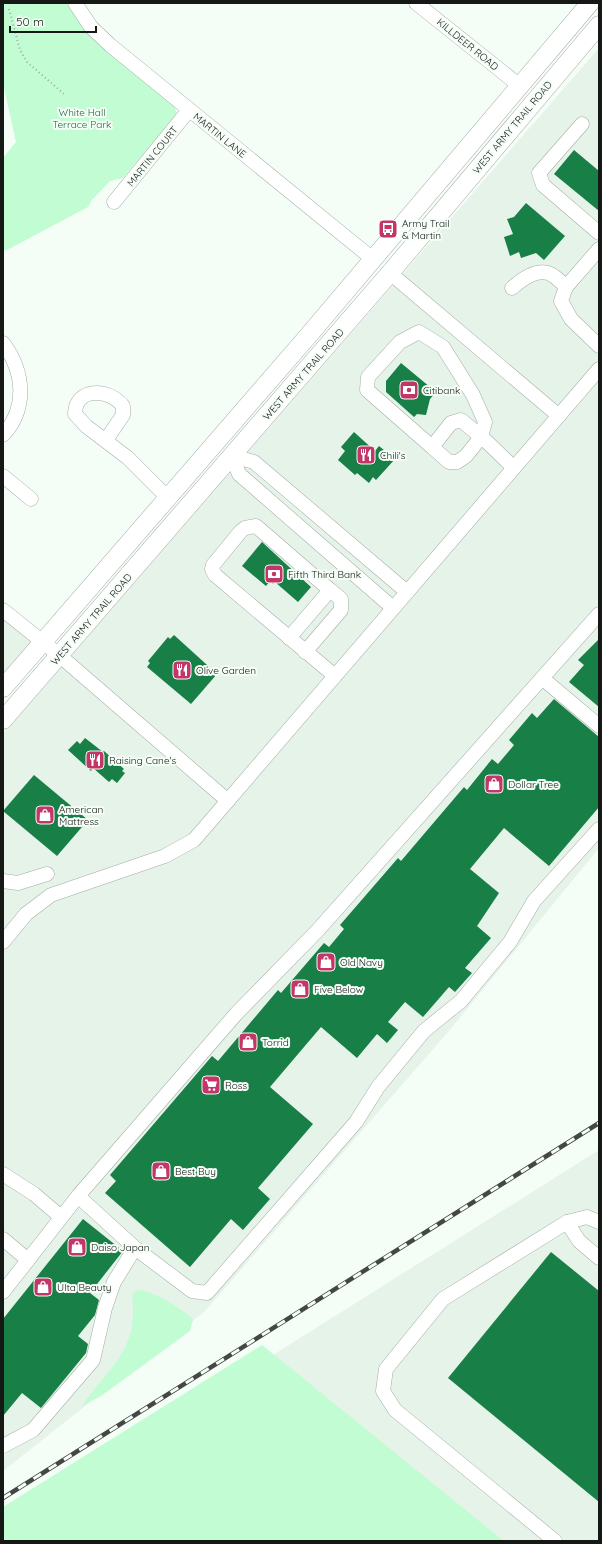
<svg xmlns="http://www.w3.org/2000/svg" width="602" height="1544" font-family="Quicksand,sans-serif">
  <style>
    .built { fill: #e5f3e8 }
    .green { fill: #c1fcd2 }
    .building { fill: #187f47 }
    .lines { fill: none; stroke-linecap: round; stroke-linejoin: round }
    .minor-casing { stroke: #a5aca6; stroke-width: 15 }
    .major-casing { stroke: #a5aca6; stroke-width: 19 }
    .path { stroke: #a2a7a3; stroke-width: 2; stroke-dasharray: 1 3; stroke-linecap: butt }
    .minor { stroke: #fff; stroke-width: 14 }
    .major { stroke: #fff; stroke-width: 18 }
    .rail-casing { stroke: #444744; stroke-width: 4.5 }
    .rail { stroke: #f5fdf7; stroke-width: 3; stroke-dasharray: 9; stroke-linecap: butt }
    .labels { text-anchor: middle; stroke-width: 4; stroke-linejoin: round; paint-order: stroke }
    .street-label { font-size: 10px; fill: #161816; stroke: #f5fdf7 }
    .park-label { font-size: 10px; fill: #24653d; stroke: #f5fdf7 }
    .poi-label { font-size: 10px; fill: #161816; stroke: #f5fdf7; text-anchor: start }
  </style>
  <rect width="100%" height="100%" fill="#f5fdf7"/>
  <g class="built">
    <path d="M599,48V848L448,1032L204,1312L3,1471V734Z"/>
    <path d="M3,616L36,643L3,680Z"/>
    <path d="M599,1150V1541H504L273,1355Z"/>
  </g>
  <g class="green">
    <path d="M3,3H70L174,104L177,115L123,178L110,181L92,200L88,207L5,251L3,249V158L16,142L3,83Z"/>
    <path d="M142,1290C163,1297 177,1306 193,1319L190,1331L101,1396L82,1406C110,1365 139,1352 132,1295L136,1291Z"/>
    <path d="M262,1345L504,1541H3V1507Z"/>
  </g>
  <g class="building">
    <path d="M574,150L599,171V211L554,174Z"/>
    <path d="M526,203L565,236L544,260L536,253L521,258L519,252L510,256L504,237L513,234L507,219L514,217Z"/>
    <path d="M401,363L436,392L430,399L426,415L417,414L414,417L386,392V381Z"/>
    <path d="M354,432L375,451L379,446L395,459L376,480L373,477L369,483L357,473L355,475L338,460L345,451L341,447Z"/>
    <path d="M262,542L311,587L298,602L275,582L273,584L270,581L266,586L242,566Z"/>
    <path d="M174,635L217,674L191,704L147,667L150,663L148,661L168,637L170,639Z"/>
    <path d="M599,639V707L569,682L584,665L578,660Z"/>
    <path d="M554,699L599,737V807L549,866L504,828L470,869L499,893L477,926L491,938L465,968L472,973L455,992L449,987L423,1017L405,1002L388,1022L398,1030L387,1043L377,1034L357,1058L321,1027L270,1087L313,1124L258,1188L270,1199L243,1230L231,1219L190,1267L105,1193L116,1181L110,1175L212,1056L218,1061L278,990L281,993L324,943L329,947L344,929L340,925L398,858L401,861L464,787L467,790L492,759L498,764L514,745L509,740L532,713L537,718Z"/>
    <path d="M85,738L103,752L104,751L124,769L122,771L125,773L117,783L112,779L109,782L93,768L91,771L68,750L77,741L80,744Z"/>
    <path d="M34,775L88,820L57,856L3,811Z"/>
    <path d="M83,1219L123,1251L90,1293L99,1300L95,1315L78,1336L88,1344L86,1353L41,1408L22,1393L3,1416V1319Z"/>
    <path d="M551,1252L599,1291V1502L448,1378Z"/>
  </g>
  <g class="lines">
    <defs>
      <g id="minor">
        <path d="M75,3L91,27L110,45L374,260"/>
        <path d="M416,3L520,86"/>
        <path d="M582,124L539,173L543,185L599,233"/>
        <path d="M114,202L189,110"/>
        <path d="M599,249L566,287L561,301L571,319L599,346"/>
        <path d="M390,273L559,416"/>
        <path d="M512,288C522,279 540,266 554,276C558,279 562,283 566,287"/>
        <path d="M3,343C24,371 28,408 3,435"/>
        <path d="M106,440L123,415V406C108,387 75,388 75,414L86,426L128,458L168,498"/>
        <path d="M432,447L367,390L368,377L400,342L419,332L443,347L473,395L485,422L481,437L466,456L457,462H449L432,447L451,423L461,420L485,440L514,468"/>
        <path d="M232,456L239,474L393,608"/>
        <path d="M232,456L254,462L407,592"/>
        <path d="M3,476L31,499"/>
        <path d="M330,590L256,526L245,528L241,531L213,565L212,569L215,575L335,676"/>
        <path d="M3,610L59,655L228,801"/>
        <path d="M289,638L330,590L341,599V610L305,652"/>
        <path d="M542,678L599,726"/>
        <path d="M3,881L18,883L47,874"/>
        <path d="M3,942L26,914L51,895L165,856L194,840L599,369"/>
        <path d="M3,1174L34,1194L61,1217"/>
        <path d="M78,1196L135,1248L192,1291L207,1293L356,1122L378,1087L424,1031L461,1001L510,942L534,901L599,829"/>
        <path d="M567,1222L579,1241L599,1258"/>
        <path d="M3,1239L28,1260"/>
        <path d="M3,1292L78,1196L236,1014L318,930L599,614"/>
        <path d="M3,1446L33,1430L93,1360L105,1308L114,1282L135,1248"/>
        <path d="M555,1541L395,1410L383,1391L386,1369L443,1299L567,1222L587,1217L599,1222"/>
      </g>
      <g id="major">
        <path d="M3,688L308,336L590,3"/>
        <path d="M3,720L390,273L599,25"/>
      </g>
    </defs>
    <use href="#minor" class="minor-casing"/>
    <use href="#major" class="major-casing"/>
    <path class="path" d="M9,9L20,50L27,62L64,94"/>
    <use href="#minor" class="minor"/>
    <use href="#major" class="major"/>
    <defs>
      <path id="rail" d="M3,1498L599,1123"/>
    </defs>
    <use href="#rail" class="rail-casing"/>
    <use href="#rail" class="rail"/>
  </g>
  <defs>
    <symbol id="bus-square" viewBox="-11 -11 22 22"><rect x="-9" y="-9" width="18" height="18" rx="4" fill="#c23668" stroke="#f5fdf7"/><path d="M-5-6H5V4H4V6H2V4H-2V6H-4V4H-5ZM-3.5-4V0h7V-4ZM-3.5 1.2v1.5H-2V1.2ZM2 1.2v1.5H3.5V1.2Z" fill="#fff"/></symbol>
    <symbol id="bank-square" viewBox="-11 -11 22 22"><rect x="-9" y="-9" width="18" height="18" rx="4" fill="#c23668" stroke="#f5fdf7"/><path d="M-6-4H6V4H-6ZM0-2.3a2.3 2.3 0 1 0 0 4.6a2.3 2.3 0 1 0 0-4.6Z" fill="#fff"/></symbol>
    <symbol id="restaurant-square" viewBox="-11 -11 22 22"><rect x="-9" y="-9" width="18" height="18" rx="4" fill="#c23668" stroke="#f5fdf7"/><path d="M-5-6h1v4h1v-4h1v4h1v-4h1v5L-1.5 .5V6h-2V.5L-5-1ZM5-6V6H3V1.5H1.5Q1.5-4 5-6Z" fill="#fff"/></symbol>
    <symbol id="shop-square" viewBox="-11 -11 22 22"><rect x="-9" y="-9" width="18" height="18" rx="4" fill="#c23668" stroke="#f5fdf7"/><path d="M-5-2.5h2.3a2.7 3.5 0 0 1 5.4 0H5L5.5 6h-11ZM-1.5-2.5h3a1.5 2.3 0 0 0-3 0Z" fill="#fff"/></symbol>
    <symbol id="supermarket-square" viewBox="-11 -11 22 22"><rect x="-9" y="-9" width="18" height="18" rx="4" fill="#c23668" stroke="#f5fdf7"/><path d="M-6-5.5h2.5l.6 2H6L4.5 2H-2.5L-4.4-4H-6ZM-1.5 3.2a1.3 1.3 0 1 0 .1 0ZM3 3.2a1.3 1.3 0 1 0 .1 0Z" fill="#fff"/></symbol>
  </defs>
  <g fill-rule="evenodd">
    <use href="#bus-square" x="377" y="218" width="22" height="22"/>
    <use href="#bank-square" x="398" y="379" width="22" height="22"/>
    <use href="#restaurant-square" x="355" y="444" width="22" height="22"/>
    <use href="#bank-square" x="263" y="563" width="22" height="22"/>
    <use href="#restaurant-square" x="171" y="659" width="22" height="22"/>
    <use href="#restaurant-square" x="84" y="749" width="22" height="22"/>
    <use href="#shop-square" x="483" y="773" width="22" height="22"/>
    <use href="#shop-square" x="34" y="804" width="22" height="22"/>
    <use href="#shop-square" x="315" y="951" width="22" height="22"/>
    <use href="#shop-square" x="289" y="978" width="22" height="22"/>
    <use href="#shop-square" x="237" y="1031" width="22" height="22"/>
    <use href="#supermarket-square" x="200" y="1074" width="22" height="22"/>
    <use href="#shop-square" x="150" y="1160" width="22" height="22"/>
    <use href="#shop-square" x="66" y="1236" width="22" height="22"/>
    <use href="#shop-square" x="32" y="1276" width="22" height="22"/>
  </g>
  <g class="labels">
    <g class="street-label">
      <text transform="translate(468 44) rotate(39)" y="4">KILLDEER ROAD</text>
      <text transform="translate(512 127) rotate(-50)" y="4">WEST ARMY TRAIL ROAD</text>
      <text transform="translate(220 135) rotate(39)" y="4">MARTIN LANE</text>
      <text transform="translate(152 156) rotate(-51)" y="4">MARTIN COURT</text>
      <text transform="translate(303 374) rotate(-49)" y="4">WEST ARMY TRAIL ROAD</text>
      <text transform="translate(91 619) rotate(-49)" y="4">WEST ARMY TRAIL ROAD</text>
    </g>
    <g class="park-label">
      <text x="82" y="116">White Hall<tspan x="82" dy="12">Terrace Park</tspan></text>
    </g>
    <g class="poi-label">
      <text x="402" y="227">Army Trail<tspan x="402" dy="12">&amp; Martin</tspan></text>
      <text x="423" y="394">Citibank</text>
      <text x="380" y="459">Chili's</text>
      <text x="288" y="578">Fifth Third Bank</text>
      <text x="196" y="674">Olive Garden</text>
      <text x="109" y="764">Raising Cane's</text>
      <text x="508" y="788">Dollar Tree</text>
      <text x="59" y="813">American<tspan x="59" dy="12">Mattress</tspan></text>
      <text x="340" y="966">Old Navy</text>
      <text x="314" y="993">Five Below</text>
      <text x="262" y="1046">Torrid</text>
      <text x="225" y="1089">Ross</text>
      <text x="175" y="1175">Best Buy</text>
      <text x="91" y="1251">Daiso Japan</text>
      <text x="57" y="1291">Ulta Beauty</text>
    </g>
  </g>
  <rect width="602" height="1544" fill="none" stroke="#161816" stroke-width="8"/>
  <path d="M10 26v6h86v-6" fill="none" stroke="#161816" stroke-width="2"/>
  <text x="16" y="26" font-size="12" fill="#161816" stroke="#f5fdf7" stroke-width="3" paint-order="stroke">50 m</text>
</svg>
